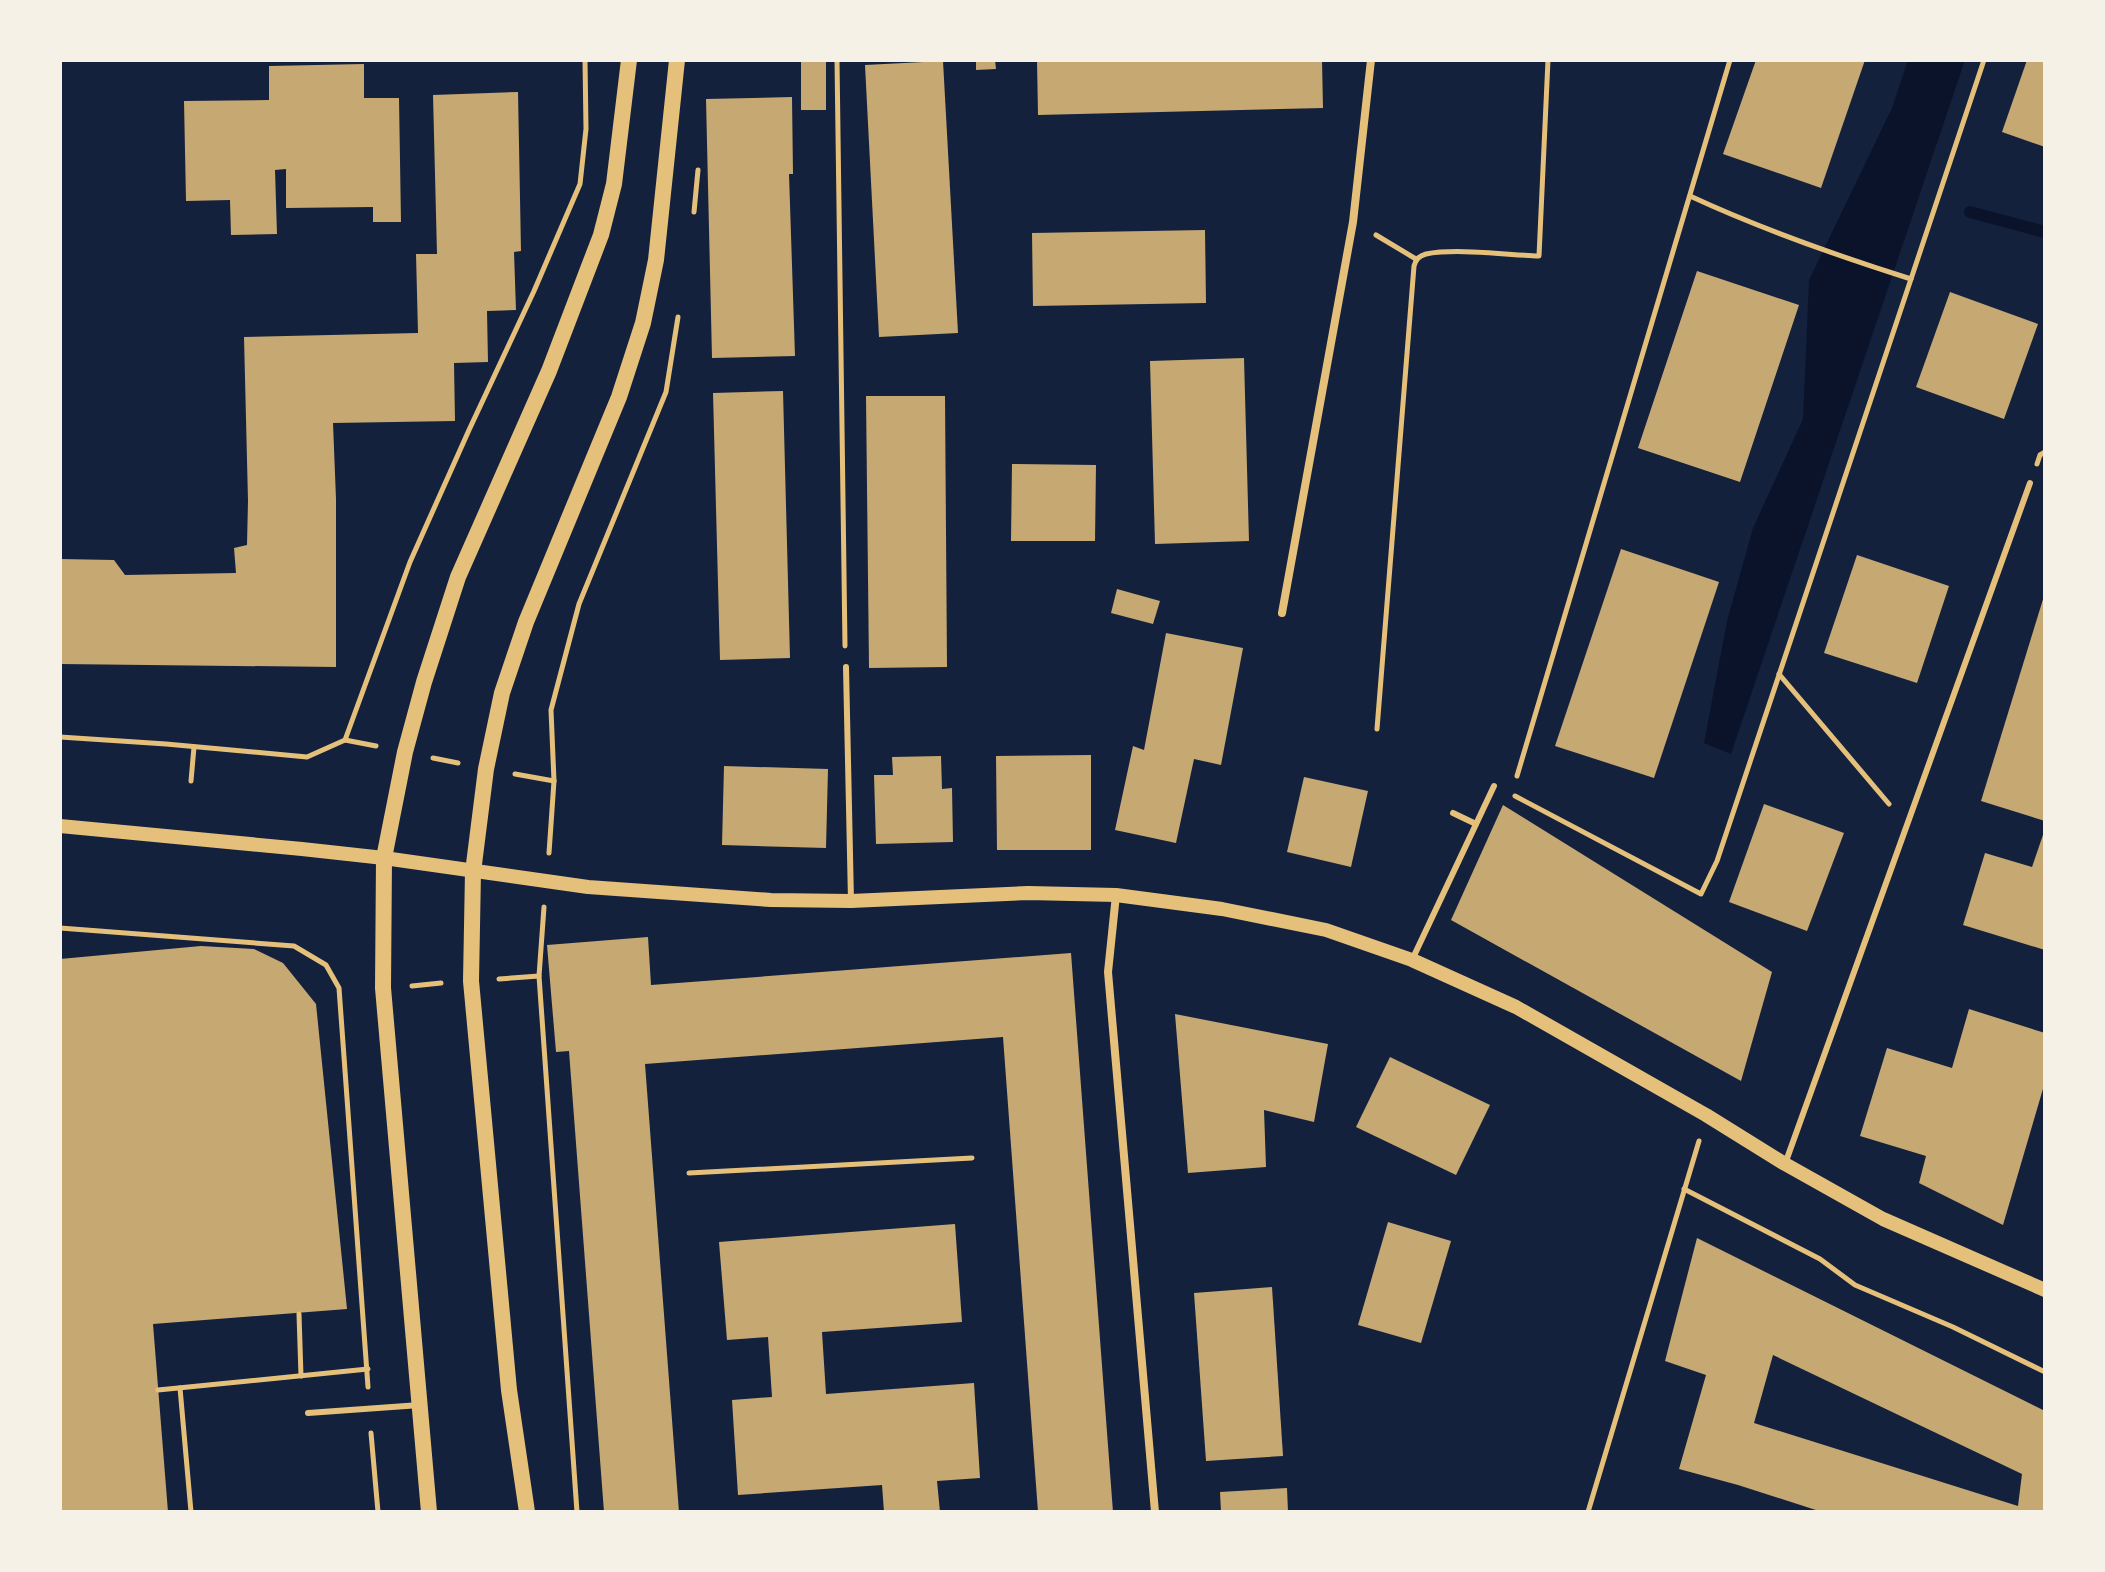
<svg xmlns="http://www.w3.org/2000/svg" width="2105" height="1572" font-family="'Fira Sans Condensed',sans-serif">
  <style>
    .water { fill: #0b132b }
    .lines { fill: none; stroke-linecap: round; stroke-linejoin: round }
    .stream { stroke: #0b132b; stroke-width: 12 }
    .building { fill: #c6a872; fill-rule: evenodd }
    .path { stroke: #e5c07b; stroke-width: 5 }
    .service { stroke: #e5c07b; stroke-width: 6 }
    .minor { stroke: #e5c07b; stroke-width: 8 }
    .tertiary { stroke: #e5c07b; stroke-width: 14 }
    .secondary { stroke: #e5c07b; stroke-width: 16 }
  </style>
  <rect width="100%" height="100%" fill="#14213d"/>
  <path class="water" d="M1908,60H1965L1731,754L1704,743L1727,621L1753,528L1803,419L1809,280L1892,108Z"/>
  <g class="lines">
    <path class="stream" d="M1970,212L2045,232"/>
  </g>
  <g class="building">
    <rect x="801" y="60" width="25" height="50"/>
    <path d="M976,60H995L996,69L976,70Z"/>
    <path d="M1037,60H1322L1323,108L1038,115Z"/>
    <path d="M1756,60H1865L1821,188L1723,154Z"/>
    <path d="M2027,60H2045V147L2002,132Z"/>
    <path d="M943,61L958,333L879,337L865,65Z"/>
    <path d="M364,64V98H399L401,222H373V207L286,208V169L275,170L277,234L231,235L230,200L186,201L184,101L269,100V66Z"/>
    <path d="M518,92L521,251L514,252L516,310L487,311L488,362L454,363L455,421L333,423L336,499V667L60,664V559L114,560L125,575L236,573L234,548L247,545L248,501L244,337L418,333L416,254H437L433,95Z"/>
    <path d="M792,97L793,174H789L795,356L712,358L706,99Z"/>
    <path d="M1205,230L1206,303L1033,306L1032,233Z"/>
    <path d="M1697,271L1799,305L1740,482L1638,448Z"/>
    <path d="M1950,292L2038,324L2004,419L1916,387Z"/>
    <path d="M1244,358L1249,541L1155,544L1150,361Z"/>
    <path d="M783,391L790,658L720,660L713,393Z"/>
    <path d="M866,396H945L947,667L869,668Z"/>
    <path d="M1012,464L1096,465L1095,541H1011Z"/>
    <path d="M1621,549L1719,582L1654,778L1555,746Z"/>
    <path d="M1857,555L1949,586L1917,683L1824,653Z"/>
    <path d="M1117,589L1160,601L1153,624L1111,613Z"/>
    <path d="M2044,596H2045V821L1981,801Z"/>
    <path d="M1166,633L1243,648L1221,765L1194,759L1176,843L1115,830L1133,746L1144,750Z"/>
    <path d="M1091,755V850H997L996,756Z"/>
    <path d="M941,756L942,789L952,788L953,842L876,844L874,775H893L892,757Z"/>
    <path d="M724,766L828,769L826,848L722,845Z"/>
    <path d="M1304,777L1368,791L1351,867L1287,852Z"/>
    <path d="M1764,804L1844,833L1807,931L1729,902Z"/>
    <path d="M1503,805L1772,972L1741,1081L1451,920Z"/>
    <path d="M2045,829V950L1963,925L1985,853L2032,867Z"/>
    <path d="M648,937L651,985L1071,953L1113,1512H1038L1003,1037L645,1064L679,1512H604L569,1051L556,1052L547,945Z"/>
    <path d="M201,946L254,949L283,963L316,1004L347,1309L153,1324L168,1512H60V959Z"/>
    <path d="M1969,1009L2045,1033V1082L2003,1225L1919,1183L1926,1156L1860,1136L1887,1048L1952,1068Z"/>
    <path d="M1175,1014L1328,1044L1314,1122L1264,1110L1266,1167L1188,1173Z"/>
    <path d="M1390,1057L1490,1105L1456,1175L1356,1127Z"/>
    <path d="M1388,1222L1451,1241L1421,1343L1358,1325Z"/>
    <path d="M955,1224L962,1322L822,1332L826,1394L974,1383L980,1478L937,1481L940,1512H884L882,1485L738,1495L732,1400L772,1397L768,1337L727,1340L719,1242Z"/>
    <path d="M1697,1238L2045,1411V1512H1822L1738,1485L1679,1469L1706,1375L1665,1361ZM1773,1355L2022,1474L2018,1506L1754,1423Z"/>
    <path d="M1272,1287L1283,1456L1206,1461L1194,1293Z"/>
    <path d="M1287,1488L1288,1512H1221L1220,1492Z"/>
  </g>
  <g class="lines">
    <g class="path">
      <path d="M837,60L845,646"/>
      <path d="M1690,196C1761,229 1835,255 1911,279"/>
      <path d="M694,212L698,170"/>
      <path d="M1376,235L1416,259"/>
      <path d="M2037,464L2040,455L2045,452"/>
      <path d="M1779,674L1889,804"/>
      <path d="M1377,729L1414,266C1416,259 1419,256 1426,254C1456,248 1508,255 1539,256L1548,60"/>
      <path d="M60,737L166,744L307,757L345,740L410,562L469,430L534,291L580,184L586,129L585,60"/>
      <path d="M345,740L376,746"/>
      <path d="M433,758L458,763"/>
      <path d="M515,774L554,781"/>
      <path d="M1517,776L1730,60"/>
      <path d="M191,781L194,747"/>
      <path d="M1515,796L1701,894L1717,861L1984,60"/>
      <path d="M549,853L554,781L551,710L579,604L666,392L678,317"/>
      <path d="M544,907L539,976L577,1512"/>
      <path d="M60,928L294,946L326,965L339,988L368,1387"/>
      <path d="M499,979L539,976"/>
      <path d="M412,986L441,983"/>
      <path d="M689,1173L972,1158"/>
      <path d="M1684,1189L1820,1259L1855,1285L1953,1327L2045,1372"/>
      <path d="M299,1314L301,1376"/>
      <path d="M180,1388L191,1512"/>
      <path d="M158,1390L368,1369"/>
      <path d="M371,1433L378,1512"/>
      <path d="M1588,1512L1699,1141"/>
    </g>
    <g class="service">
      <path d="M846,667L851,901"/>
      <path d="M1453,813L1476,824"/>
      <path d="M1412,960L1494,786"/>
      <path d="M1785,1164L2030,483"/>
      <path d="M308,1413L420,1405"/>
    </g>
    <g class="minor">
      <path d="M1282,613L1353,222L1371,60"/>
      <path d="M1116,895L1108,972L1155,1512"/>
    </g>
    <path class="tertiary" d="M60,826L302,849L384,858L588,887L771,900L851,901L1028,893L1116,895L1222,909L1326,930L1412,960L1516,1007L1706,1115L1785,1164L1883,1219L2045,1290"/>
    <g class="secondary">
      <path d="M429,1512L383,988L384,858L405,752L424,682L458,577L549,371L601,235L614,184L629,60"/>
      <path d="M527,1512L509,1390L471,981L473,872L486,769L502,693L526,622L619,397L643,323L656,260L677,60"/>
    </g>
  </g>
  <rect width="2105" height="1572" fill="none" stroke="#f6f1e7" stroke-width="124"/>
</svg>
